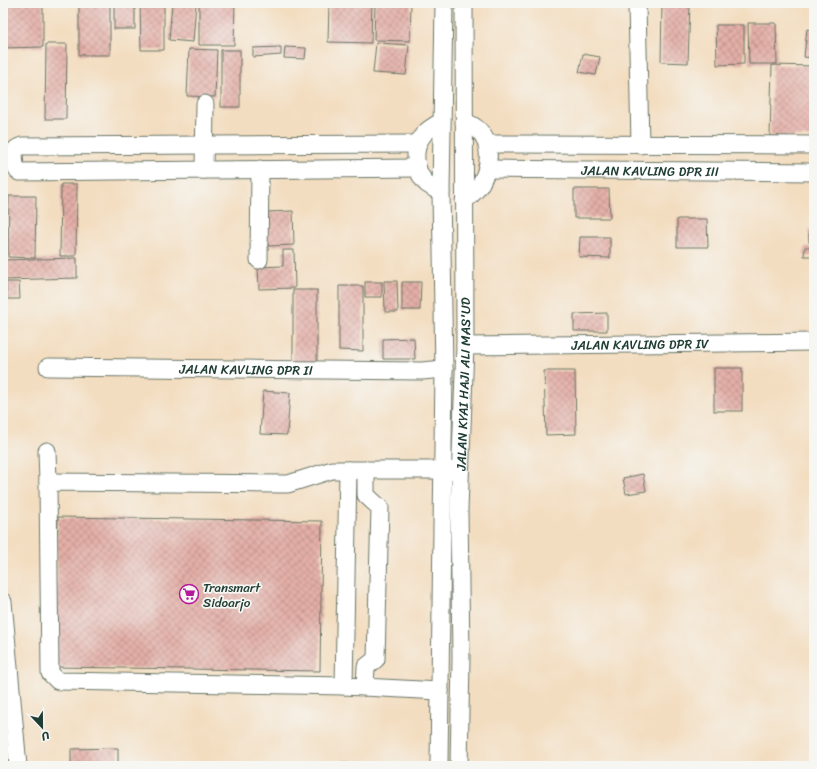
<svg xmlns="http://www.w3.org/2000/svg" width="817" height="769" font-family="Sriracha,sans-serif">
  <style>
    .building { fill: url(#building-cross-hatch) }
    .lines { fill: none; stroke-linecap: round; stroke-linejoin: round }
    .minor-casing { stroke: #697565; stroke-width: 19 }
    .minor { stroke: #fff; stroke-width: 17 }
    .labels { text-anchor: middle; stroke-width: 3.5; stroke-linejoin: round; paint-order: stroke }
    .street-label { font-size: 13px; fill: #1f3d34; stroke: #f6f6f2 }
    .poi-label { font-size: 13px; fill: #1f3d34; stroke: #f6f6f2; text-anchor: start }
  </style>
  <defs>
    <pattern id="building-cross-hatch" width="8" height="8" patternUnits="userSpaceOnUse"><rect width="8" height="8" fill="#e4afa7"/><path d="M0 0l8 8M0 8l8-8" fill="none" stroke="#b89089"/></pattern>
  </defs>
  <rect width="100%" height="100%" fill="#f6f6f2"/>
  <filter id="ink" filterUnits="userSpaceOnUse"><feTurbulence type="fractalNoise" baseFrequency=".025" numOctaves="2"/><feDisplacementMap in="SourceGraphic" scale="8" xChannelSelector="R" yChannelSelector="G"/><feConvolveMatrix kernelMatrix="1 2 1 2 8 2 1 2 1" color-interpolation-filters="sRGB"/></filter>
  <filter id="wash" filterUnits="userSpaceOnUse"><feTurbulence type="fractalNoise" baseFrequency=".012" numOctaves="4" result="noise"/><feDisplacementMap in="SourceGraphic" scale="16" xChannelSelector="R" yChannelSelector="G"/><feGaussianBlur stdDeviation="0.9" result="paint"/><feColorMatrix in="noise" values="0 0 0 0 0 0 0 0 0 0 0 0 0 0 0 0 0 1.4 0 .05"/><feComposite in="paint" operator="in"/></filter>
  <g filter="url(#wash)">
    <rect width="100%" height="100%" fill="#f3ddc0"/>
    <g id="blocks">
      <g class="building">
        <path d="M3,3H43V47L3,48Z"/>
        <rect x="79" y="3" width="31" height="52"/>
        <rect x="114" y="3" width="21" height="26"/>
        <path d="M140,3H164V50H141Z"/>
        <path d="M172,3H196L193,42L169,40Z"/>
        <path d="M199,3H235L234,45H199Z"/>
        <path d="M329,3H372L371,43L328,42Z"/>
        <path d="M375,3H411L410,41L374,40Z"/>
        <path d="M662,3H690L688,63L661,62Z"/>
        <path d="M748,23H776L777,64H749Z"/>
        <path d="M716,25H744V64L717,65Z"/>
        <path d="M807,29L814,30V58L804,57Z"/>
        <path d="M376,43L409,45L406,75L373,73Z"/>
        <path d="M46,44H67L66,119H45Z"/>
        <path d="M281,47V55L253,57V48Z"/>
        <path d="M285,47L306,48L305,59L284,58Z"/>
        <path d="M189,49L217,50L215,97L187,96Z"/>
        <rect x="221" y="50" width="19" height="57"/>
        <path d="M583,54L600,57L596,75L579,72Z"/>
        <path d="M772,65L814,66V137L770,136Z"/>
        <path d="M61,184H77L76,256H60Z"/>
        <path d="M574,189H609L610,218H574Z"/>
        <path d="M9,196H36L35,258L8,257Z"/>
        <path d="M293,211L294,245L268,246L267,212Z"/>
        <path d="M677,219H707L708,247H677Z"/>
        <rect x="809" y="230" width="5" height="12"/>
        <path d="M580,237H610V258L579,257Z"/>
        <path d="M805,247H814V256H804Z"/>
        <path d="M283,250H294L295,288L259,289L258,267L283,266Z"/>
        <path d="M77,258V278L3,280V260Z"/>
        <path d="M384,281H397L398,312H385Z"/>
        <path d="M6,282H19L20,299H7Z"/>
        <rect x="365" y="282" width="17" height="15"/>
        <path d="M402,282H421L420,310H402Z"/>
        <path d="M339,286H363V351L339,350Z"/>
        <rect x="293" y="290" width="24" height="73"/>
        <path d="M607,313V331H574V314Z"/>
        <path d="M414,338L415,359H383V339Z"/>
        <rect x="714" y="368" width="28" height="43"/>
        <path d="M544,371H575L576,434L546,435Z"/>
        <path d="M263,391L290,393L287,435L260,434Z"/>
        <path d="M643,474L646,491L626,494L623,478Z"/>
        <path d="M58,517L322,521L320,671L55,667Z"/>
        <path d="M118,748V766H71V749Z"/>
        <path d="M343,763L369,765V766H342Z"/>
      </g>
    </g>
  </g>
  <g filter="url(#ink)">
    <use href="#blocks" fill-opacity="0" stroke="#697565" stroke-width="1"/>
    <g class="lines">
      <defs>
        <g id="minor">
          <path d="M637,3L640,145"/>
          <path d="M487,144L814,145"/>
          <path d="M417,168L19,172C14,169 13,154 16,149C18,147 20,147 22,146L418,144"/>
          <path id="s1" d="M487,169L814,172"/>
          <path d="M204,170L205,104"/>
          <path d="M441,192C436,190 431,187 427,184C414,171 412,149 423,135C428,129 435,125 441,122"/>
          <path d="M464,201C470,196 477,191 481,183C493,161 492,130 464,122"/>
          <path d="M259,260L260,169"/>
          <path id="s2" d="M465,346L814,342"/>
          <path id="s3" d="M48,367L422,371L444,369"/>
          <path d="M47,451L48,482"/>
          <path d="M3,602L18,766"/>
          <path d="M344,686L348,470"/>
          <path d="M365,687L366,667L376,659L380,508L366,495V470"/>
          <path d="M440,691L344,686L58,681L50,673L48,482L288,484L332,470H443L460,471"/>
          <path d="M439,766L444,369L441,192L444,3"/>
          <path id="s4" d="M459,766L461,658L459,510L465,346L464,3"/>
        </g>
      </defs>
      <use href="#minor" class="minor-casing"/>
      <use href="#minor" class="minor"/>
    </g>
  </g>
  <defs>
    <symbol id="supermarket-ring" viewBox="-11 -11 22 22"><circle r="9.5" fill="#f6f6f2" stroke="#b5179e" stroke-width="1.5"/><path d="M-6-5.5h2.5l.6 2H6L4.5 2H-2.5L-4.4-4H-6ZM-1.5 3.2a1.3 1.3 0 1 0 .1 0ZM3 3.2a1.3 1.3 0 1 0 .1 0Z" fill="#b5179e"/></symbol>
  </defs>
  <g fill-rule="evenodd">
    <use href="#supermarket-ring" x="178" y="583" width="22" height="22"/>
  </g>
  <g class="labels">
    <g class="street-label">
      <text dy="5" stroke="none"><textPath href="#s1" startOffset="163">JALAN KAVLING DPR III</textPath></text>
      <text dy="5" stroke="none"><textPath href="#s2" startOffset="175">JALAN KAVLING DPR IV</textPath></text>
      <text dy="5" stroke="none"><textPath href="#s3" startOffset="198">JALAN KAVLING DPR II</textPath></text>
      <text dy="5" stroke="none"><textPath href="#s4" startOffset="382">JALAN KYAI HAJI ALI MAS'UD</textPath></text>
    </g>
    <g class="poi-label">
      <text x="203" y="592">Transmart<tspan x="203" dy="15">Sidoarjo</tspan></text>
    </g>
  </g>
  <rect width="817" height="769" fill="none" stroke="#f6f6f2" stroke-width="16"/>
  <g transform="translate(42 727) rotate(158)" stroke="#f6f6f2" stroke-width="3" paint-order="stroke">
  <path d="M0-3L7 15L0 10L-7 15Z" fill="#1f3d34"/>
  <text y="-6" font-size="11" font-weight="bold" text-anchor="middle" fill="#1f3d34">U</text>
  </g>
</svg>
